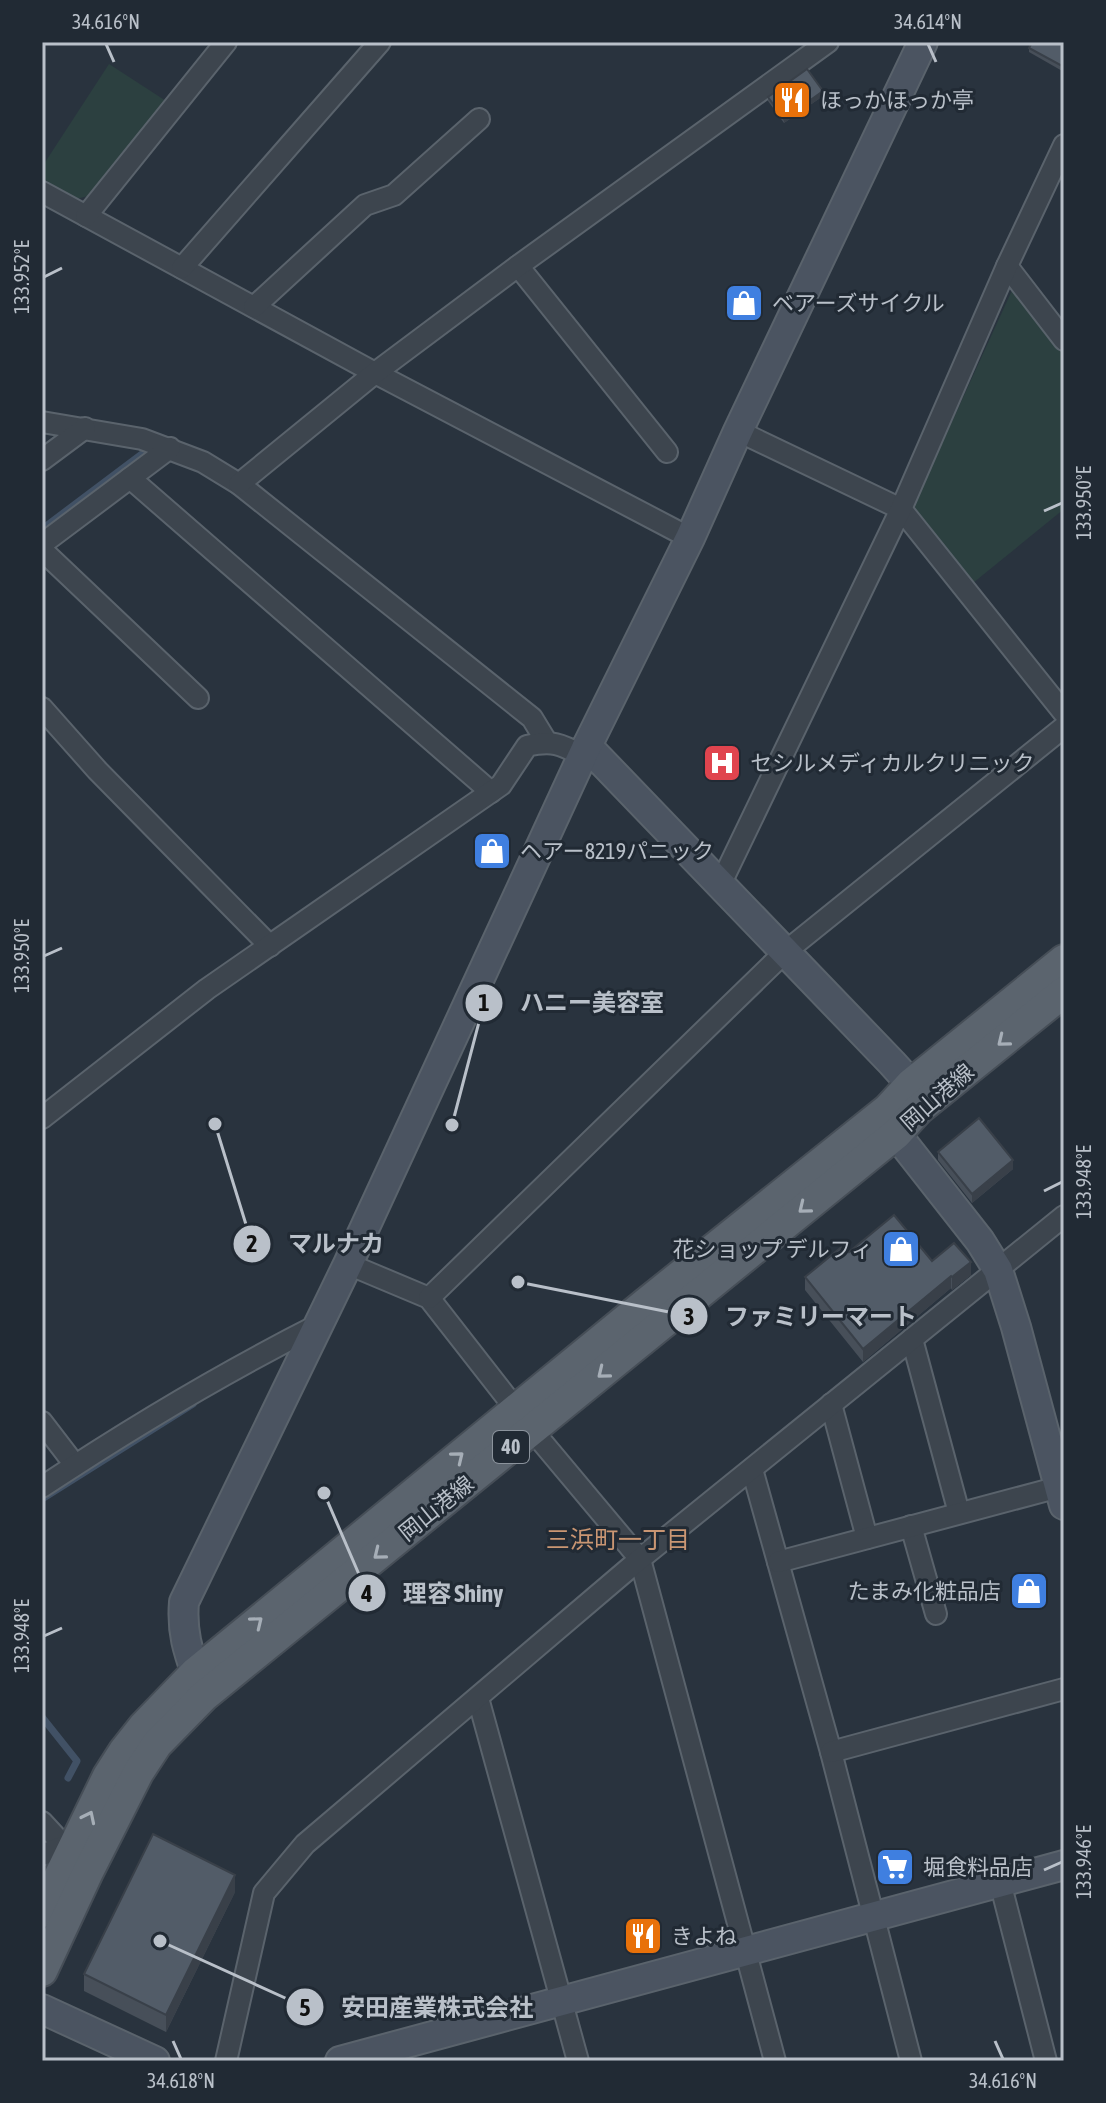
<svg xmlns="http://www.w3.org/2000/svg" width="1106" height="2103" font-family="'Asap Condensed','Noto Sans JP',sans-serif">
  <style>
    .green { fill: #2c4040 }
    .lines { fill: none; stroke-linecap: round; stroke-linejoin: round }
    .stream { stroke: #415165; stroke-width: 7 }
    .street-casing { stroke: #5a636c; stroke-width: 24 }
    .secondary-casing { stroke: #5a636c; stroke-width: 32 }
    .primary-casing { stroke: #464e57; stroke-width: 34 }
    .street { stroke: #3d454e; stroke-width: 20 }
    .secondary { stroke: #4b5461; stroke-width: 28 }
    .primary { stroke: #5b646e; stroke-width: 30 }
    .wall { fill: #474f59 }
    .shaded-wall { fill: #394049 }
    .building { fill: #525c68; stroke: #394049; stroke-width: 2 }
    .oneway { stroke: #a6aeb7 }
    .ticks { fill: none; stroke: #b9c0c9; stroke-width: 3 }
    .labels { text-anchor: middle; stroke-width: 6; stroke-linejoin: round; paint-order: stroke }
    .shield { fill: #212a34; stroke: #8b939c; stroke-width: 2 }
    .shield-label { font-size: 20px; font-weight: bold; fill: #b9c0c9 }
    .poi-label { font-size: 22px; fill: #b9c0c9; stroke: #212a34; text-anchor: start }
    .street-label { font-size: 22px; fill: #b9c0c9; stroke: #212a34 }
    .neighbourhood-label { font-size: 24px; fill: #ca9673; stroke: #212a34 }
    .leader { fill: none; stroke: #b9c0c9; stroke-width: 3 }
    .callout-dot { fill: #b9c0c9; stroke: #212a34; stroke-width: 3 }
    .mark-label { font-size: 24px; text-anchor: middle; font-weight: bold; fill: #111 }
    .callout-label { font-size: 24px; text-anchor: middle; font-weight: bold; fill: #b9c0c9; stroke: #212a34; stroke-width: 6; stroke-linejoin: round; paint-order: stroke }
    .neatline { fill: none; stroke: #b9c0c9; stroke-width: 3 }
    .ticks-label { font-size: 20px; text-anchor: middle; fill: #b9c0c9 }
  </style>
  <rect width="100%" height="100%" fill="#29333e"/>
  <g class="green">
    <path d="M109,64L166,101L92,195L76,199L42,178V167Z"/>
    <path d="M1014,286L1064,354V509L973,583L913,507Z"/>
  </g>
  <g class="lines">
    <g class="stream">
      <path d="M42,529L147,450"/>
      <path d="M42,1499L193,1404"/>
      <path d="M42,1717L77,1761L68,1778"/>
    </g>
    <defs>
      <g id="street">
        <path d="M42,192L375,373L690,538"/>
        <path d="M86,216L226,42"/>
        <path d="M518,266L667,452"/>
        <path d="M1007,266L1064,340"/>
        <path d="M182,268L380,42"/>
        <path d="M254,307L365,205L394,195L479,119"/>
        <path d="M42,422L142,439L203,462L239,484L532,718L546,741"/>
        <path d="M738,431L901,509L1064,713"/>
        <path d="M42,460L85,428"/>
        <path d="M130,478L491,792"/>
        <path d="M239,484L375,373L518,266L828,42"/>
        <path d="M42,544L170,448"/>
        <path d="M42,550L198,698"/>
        <path d="M42,708L97,770L270,946"/>
        <path d="M720,885L901,509L1007,266L1064,145"/>
        <path d="M42,1118L207,989L501,785L527,746C552,740 561,744 583,756"/>
        <path d="M348,1264L429,1298L532,1430L640,1559L775,2061"/>
        <path d="M429,1298L785,952L1064,727"/>
        <path d="M912,1339L959,1513"/>
        <path d="M831,1404L867,1538"/>
        <path d="M42,1422L75,1465"/>
        <path d="M752,1469L831,1752L911,2061"/>
        <path d="M42,1487C131,1428 223,1373 318,1325"/>
        <path d="M911,1526L936,1614"/>
        <path d="M778,1562L1059,1487"/>
        <path d="M478,1698L578,2061"/>
        <path d="M831,1752L1064,1689"/>
        <path d="M42,1822L77,1860"/>
        <path d="M42,1855L64,1846"/>
        <path d="M1000,1882L1046,2061"/>
        <path d="M226,2061L264,1893L305,1844L640,1559L1064,1216"/>
      </g>
      <g id="secondary">
        <path d="M587,746L892,1063L911,1084L918,1106"/>
        <path d="M890,1114L896,1134L980,1241L998,1270L1016,1327L1064,1505"/>
        <path d="M202,1691C191,1658 181,1638 184,1602L348,1264L587,746L690,538L738,431L923,42"/>
        <path d="M42,2009L155,2061"/>
        <path d="M340,2061L1064,1865"/>
      </g>
      <g id="primary">
        <path d="M42,1912L108,1776L124,1751L143,1727L196,1672L646,1303L888,1109L911,1084L1064,960"/>
        <path d="M42,1971L88,1872L138,1773L157,1744L204,1696L896,1134L919,1109L1064,992"/>
      </g>
    </defs>
    <use href="#street" class="street-casing"/>
    <use href="#secondary" class="secondary-casing"/>
    <use href="#primary" class="primary-casing"/>
    <use href="#street" class="street"/>
    <use href="#secondary" class="secondary"/>
    <use href="#primary" class="primary"/>
  </g>
  <g class="wall">
    <path d="M1064,42V72L1029,52V48Z"/>
    <path d="M823,96L784,123L768,101V97Z"/>
    <path d="M938,1152L1013,1169L972,1203L938,1160Z"/>
    <path d="M849,1252L932,1261L971,1275L952,1290L951,1288L863,1362L805,1290V1277Z"/>
    <path d="M235,1892L166,2032L84,1991V1974Z"/>
  </g>
  <g class="shaded-wall">
    <path d="M823,91V96L784,123V119Z"/>
    <path d="M1013,1160V1169L972,1203V1194Z"/>
    <path d="M971,1262V1275L952,1290V1277Z"/>
    <path d="M951,1276V1288L863,1362V1349Z"/>
    <path d="M235,1875V1892L166,2032V2015Z"/>
  </g>
  <g class="building">
    <path d="M1032,42H1064V67L1029,48Z"/>
    <path d="M807,69L823,91L784,119L768,97Z"/>
    <path d="M979,1118L1013,1160L972,1194L938,1152Z"/>
    <path d="M894,1215L932,1261L954,1243L971,1262L952,1277L951,1276L863,1349L805,1277L844,1245L849,1252Z"/>
    <path d="M153,1834L235,1875L166,2015L84,1974Z"/>
  </g>
  <defs><path id="oneway-chevron" d="M-2-3.5L2.5 0L-2 3.5" fill="none" stroke-width="1.6" stroke-linecap="round" stroke-linejoin="round" transform="scale(2)"/></defs>
  <g class="oneway">
    <use href="#oneway-chevron" transform="translate(1003 1041) rotate(141)"/>
    <use href="#oneway-chevron" transform="translate(804 1208) rotate(141)"/>
    <use href="#oneway-chevron" transform="translate(603 1373) rotate(141)"/>
    <use href="#oneway-chevron" transform="translate(458 1457) rotate(-39)"/>
    <use href="#oneway-chevron" transform="translate(379 1554) rotate(141)"/>
    <use href="#oneway-chevron" transform="translate(257 1622) rotate(-39)"/>
    <use href="#oneway-chevron" transform="translate(89 1817) rotate(-64)"/>
  </g>
  <path class="ticks" d="M106,44L114,62M928,44L936,62M44,277L62,268M1044,511L1062,503M44,956L62,948M1044,1191L1062,1182M44,1636L62,1628M1044,1870L1062,1862M173,2041L181,2059M995,2041L1003,2059"/>
  <defs>
    <symbol id="restaurant-square" viewBox="-11 -11 22 22"><rect x="-9" y="-9" width="18" height="18" rx="4" fill="#e8710a" stroke="#212a34"/><path d="M-5-6h1v4h1v-4h1v4h1v-4h1v5L-1.5 .5V6h-2V.5L-5-1ZM5-6V6H3V1.5H1.5Q1.5-4 5-6Z" fill="#fff"/></symbol>
    <symbol id="shop-square" viewBox="-11 -11 22 22"><rect x="-9" y="-9" width="18" height="18" rx="4" fill="#3f7fe0" stroke="#212a34"/><path d="M-5-2.5h2.3a2.7 3.5 0 0 1 5.4 0H5L5.5 6h-11ZM-1.5-2.5h3a1.5 2.3 0 0 0-3 0Z" fill="#fff"/></symbol>
    <symbol id="hospital-square" viewBox="-11 -11 22 22"><rect x="-9" y="-9" width="18" height="18" rx="4" fill="#e0444e" stroke="#212a34"/><path d="M-5-5h3v3.5h4V-5h3V5h-3V1.5h-4V5h-3Z" fill="#fff"/></symbol>
    <symbol id="supermarket-square" viewBox="-11 -11 22 22"><rect x="-9" y="-9" width="18" height="18" rx="4" fill="#3f7fe0" stroke="#212a34"/><path d="M-6-5.5h2.5l.6 2H6L4.5 2H-2.5L-4.4-4H-6ZM-1.5 3.2a1.3 1.3 0 1 0 .1 0ZM3 3.2a1.3 1.3 0 1 0 .1 0Z" fill="#fff"/></symbol>
  </defs>
  <g fill-rule="evenodd">
    <use href="#restaurant-square" x="770" y="78" width="44" height="44"/>
    <use href="#shop-square" x="722" y="281" width="44" height="44"/>
    <use href="#hospital-square" x="700" y="741" width="44" height="44"/>
    <use href="#shop-square" x="470" y="829" width="44" height="44"/>
    <use href="#shop-square" x="879" y="1227" width="44" height="44"/>
    <use href="#shop-square" x="1007" y="1569" width="44" height="44"/>
    <use href="#supermarket-square" x="873" y="1845" width="44" height="44"/>
    <use href="#restaurant-square" x="621" y="1914" width="44" height="44"/>
  </g>
  <g class="labels">
    <rect class="shield" x="493" y="1431" width="36" height="32" rx="6"/>
    <g class="shield-label">
      <text x="511" y="1454">40</text>
    </g>
    <g class="poi-label">
      <text x="820" y="108">ほっかほっか亭</text>
      <text x="772" y="311">ベアーズサイクル</text>
      <text x="750" y="771">セシルメディカルクリニック</text>
      <text x="520" y="859">ヘアー8219パニック</text>
      <text x="873" y="1257" text-anchor="end">花ショップ デルフィ</text>
      <text x="1001" y="1599" text-anchor="end">たまみ化粧品店</text>
      <text x="923" y="1875">堀食料品店</text>
      <text x="671" y="1944">きよね</text>
    </g>
    <g class="street-label">
      <text transform="translate(937 1097) rotate(-41)" y="8">岡山港線</text>
      <text transform="translate(436 1508) rotate(-39)" y="8">岡山港線</text>
    </g>
    <g class="neighbourhood-label">
      <text x="618" y="1548">三浜町一丁目</text>
    </g>
  </g>
  <path class="leader" d="M452 1125L484 1003M215 1124L252 1244M518 1282L689 1316M324 1493L367 1593M160 1941L305 2007"/>
  <g class="callout-dot">
    <circle cx="452" cy="1125" r="8"/>
    <circle cx="215" cy="1124" r="8"/>
    <circle cx="518" cy="1282" r="8"/>
    <circle cx="324" cy="1493" r="8"/>
    <circle cx="160" cy="1941" r="8"/>
    <circle cx="484" cy="1003" r="20"/>
    <circle cx="252" cy="1244" r="20"/>
    <circle cx="689" cy="1316" r="20"/>
    <circle cx="367" cy="1593" r="20"/>
    <circle cx="305" cy="2007" r="20"/>
  </g>
  <g class="mark-label">
    <text x="484" y="1011">1</text>
    <text x="252" y="1252">2</text>
    <text x="689" y="1325">3</text>
    <text x="367" y="1602">4</text>
    <text x="305" y="2016">5</text>
  </g>
  <g class="callout-label">
    <text x="592" y="1011">ハニー美容室</text>
    <text x="336" y="1252">マルナカ</text>
    <text x="821" y="1325">ファミリーマート</text>
    <text x="453" y="1602">理容 Shiny</text>
    <text x="437" y="2016">安田産業株式会社</text>
  </g>
  <rect width="1106" height="2103" fill="none" stroke="#212a34" stroke-width="88"/>
  <rect x="44" y="44" width="1018" height="2015" class="neatline"/>
  <g class="ticks-label">
    <text x="106" y="29">34.616°N</text>
    <text x="928" y="29">34.614°N</text>
    <text transform="translate(22 277) rotate(-90)" y="7">133.952°E</text>
    <text transform="translate(1084 503) rotate(-90)" y="7">133.950°E</text>
    <text transform="translate(22 956) rotate(-90)" y="7">133.950°E</text>
    <text transform="translate(1084 1182) rotate(-90)" y="7">133.948°E</text>
    <text transform="translate(22 1636) rotate(-90)" y="7">133.948°E</text>
    <text transform="translate(1084 1862) rotate(-90)" y="7">133.946°E</text>
    <text x="181" y="2088">34.618°N</text>
    <text x="1003" y="2088">34.616°N</text>
  </g>
</svg>
